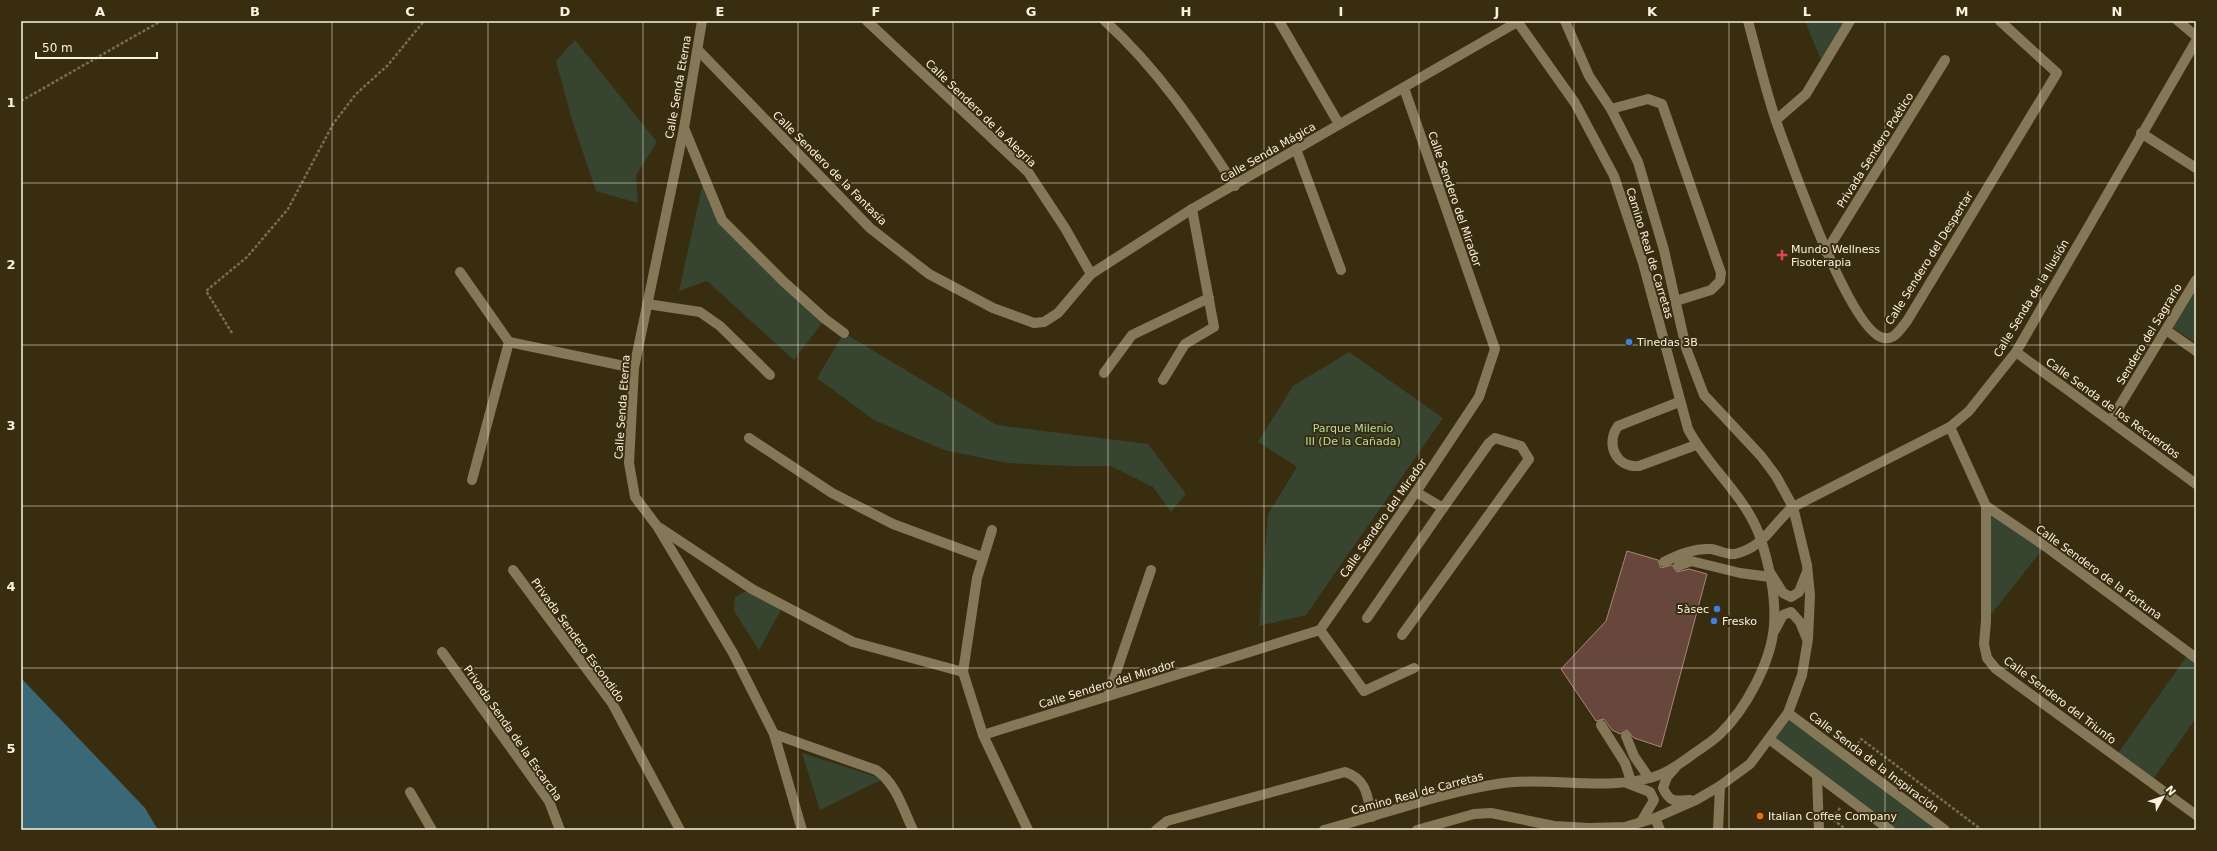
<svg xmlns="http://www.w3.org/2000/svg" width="2217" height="851" font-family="'DejaVu Sans',sans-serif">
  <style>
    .green { fill: #364430 }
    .water { fill: #3a6877 }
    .building { fill: #67473c; stroke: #a98579 }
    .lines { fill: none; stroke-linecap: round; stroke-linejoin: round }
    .path { stroke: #786d54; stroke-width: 2.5; stroke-dasharray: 3 2; stroke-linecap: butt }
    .minor { stroke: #857859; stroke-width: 10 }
    .grid { fill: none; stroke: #faf2e1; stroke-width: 1; stroke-opacity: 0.55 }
    .health-dot { fill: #e0444e; stroke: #392d10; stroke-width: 1.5 }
    .shop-dot { fill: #3f7fe0; stroke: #392d10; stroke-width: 1.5 }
    .food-dot { fill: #e8710a; stroke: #392d10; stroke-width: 1.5 }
    .labels { text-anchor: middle; stroke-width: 4; stroke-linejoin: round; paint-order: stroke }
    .street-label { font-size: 11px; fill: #faf2e1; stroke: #392d10 }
    .poi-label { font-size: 11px; fill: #faf2e1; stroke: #392d10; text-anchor: start }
    .park-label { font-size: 11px; fill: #b6dca4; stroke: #392d10 }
    .neatline { fill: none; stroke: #faf2e1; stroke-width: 1.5 }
    .grid-label { font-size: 13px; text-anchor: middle; font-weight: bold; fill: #faf2e1 }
  </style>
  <rect width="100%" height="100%" fill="#392d10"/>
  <g class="green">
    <path d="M1805,21H1850L1823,65Z"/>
    <path d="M575,40L657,142L636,175L638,203L596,191L572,120L556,61Z"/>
    <path d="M704,178L722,220L825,319L794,360L707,281L679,291Z"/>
    <path d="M2196,286V343L2172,327Z"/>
    <path d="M844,333L997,425L1148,444L1186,494L1171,512L1153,487L1111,466H1068L1007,463L944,450L874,420L817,378Z"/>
    <path d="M1349,352L1443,418L1306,615L1259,626L1268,514L1297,467L1258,442L1293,386Z"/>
    <path d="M1986,506L2045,546L1986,621Z"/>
    <path d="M754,591L783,606L759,650L734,611L735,597L744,592Z"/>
    <path d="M2189,653L2196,658V718L2151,782L2116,756Z"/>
    <path d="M1788,713L1945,830H1890L1769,739Z"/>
    <path d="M802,753L883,779L820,810Z"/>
  </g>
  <path class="water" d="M21,678L145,808L158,830H21Z"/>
  <path class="building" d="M1627,551L1658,560L1661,568L1672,565L1677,572L1689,569L1707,574L1661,747L1634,738L1627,730L1620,734L1612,730L1604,719L1596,721L1561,669L1606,621Z"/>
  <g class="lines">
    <g class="path">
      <path d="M21,101L161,21"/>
      <path d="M232,333L206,291L247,257L288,209L333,124L356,94L388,65L424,21"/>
      <path d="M1855,748L1861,739L1982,830"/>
      <path d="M1840,808L1832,819L1847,830"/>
    </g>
    <g class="minor">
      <path d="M702,21L684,128L634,368L629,463L635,497L657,526L733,653L774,734L802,830"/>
      <path d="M867,21L1028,172L1065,228L1091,274"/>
      <path d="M1105,21C1158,69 1196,126 1235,186"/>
      <path d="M1279,21L1339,124"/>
      <path d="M1748,21C1757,54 1765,88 1776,121C1789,156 1850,333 1884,338C1895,340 1901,328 1907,321L2057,73L2000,21"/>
      <path d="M2178,21L2196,36"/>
      <path d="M698,50L870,228L929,274L993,308L1034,323L1044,322L1058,313L1091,274L1192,209L1519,21"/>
      <path d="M1611,109L1648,99L1662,104L1721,273L1720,281L1711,290L1676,301"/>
      <path d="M1776,120L1806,94L1850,21"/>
      <path d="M684,128L722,220L784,282L825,319L844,333"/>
      <path d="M2141,133L2196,168"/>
      <path d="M1296,149L1341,270"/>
      <path d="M1826,252L1945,60"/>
      <path d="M460,272L509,342L472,480"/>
      <path d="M647,304L700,312L720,326L770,375"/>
      <path d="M2166,330L2196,351"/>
      <path d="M509,342L634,368"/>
      <path d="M2016,352L2196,484"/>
      <path d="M1104,373L1132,335L1209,298"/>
      <path d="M1163,380L1185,344L1214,327L1192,209"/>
      <path d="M1679,402L1618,426C1605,444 1616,468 1639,466L1696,445"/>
      <path d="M2111,420L2196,280"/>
      <path d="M1950,427L1986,506V621L1984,644L1987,658L1996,669L2196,815"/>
      <path d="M749,438L832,493L893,524L982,557"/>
      <path d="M1986,506L2045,546L2196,658"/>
      <path d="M660,528L752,589L853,642L963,672"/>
      <path d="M992,530L977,578L963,672L983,735L1028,830"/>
      <path d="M1664,562C1677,555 1695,548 1711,549C1718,550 1727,555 1735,554C1765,547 1772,524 1793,507L1950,427L1969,411L2016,352L2196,41"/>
      <path d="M1678,566L1691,561L1740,573L1770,577"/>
      <path d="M513,570L612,703L680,830"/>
      <path d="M1771,574L1783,593L1791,597L1799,592L1806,574"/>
      <path d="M1367,618L1443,508"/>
      <path d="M1320,630L1364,691L1414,668"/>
      <path d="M1775,630L1783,615L1791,612L1800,622L1807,639"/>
      <path d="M1402,635L1529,459L1521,446L1495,438L1489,443L1443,508L1416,492"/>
      <path d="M442,652L549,801L560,830"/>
      <path d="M1108,696L1151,570"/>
      <path d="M1788,713L1945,830"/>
      <path d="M1601,725L1625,763L1631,781"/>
      <path d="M774,734L876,770C896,783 903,809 913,830"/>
      <path d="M983,735L1320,630L1416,492L1479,397L1495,349L1404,88"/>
      <path d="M1626,736L1634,756L1649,778"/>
      <path d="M1769,739L1890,830"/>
      <path d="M1675,768L1667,777L1663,788C1670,803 1675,801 1690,800"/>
      <path d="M1817,776L1819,830"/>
      <path d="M1627,783L1650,792L1654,800L1641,822"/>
      <path d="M410,792L432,830"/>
      <path d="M1655,818L1660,830"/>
      <path d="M1156,830L1167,821L1345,772C1368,780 1367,797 1372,817"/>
      <path d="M1324,830C1382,815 1439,793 1497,784C1547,776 1600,791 1650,778C1669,773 1683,761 1699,750C1706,745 1714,740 1720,734C1746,709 1771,662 1774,626C1776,599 1770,569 1762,543C1749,498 1709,469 1688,429L1643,263L1614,176L1575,103L1517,21"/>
      <path d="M1417,830L1474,814L1491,813L1554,826L1589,828L1625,827L1655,818L1696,800L1720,786L1750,764L1788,713L1802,675L1808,639L1810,595L1807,565L1793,507L1776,476L1761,456L1704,395L1686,348L1664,250L1638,162L1611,109L1589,76L1565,21"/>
      <path d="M1718,830L1720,786"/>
    </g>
  </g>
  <path class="grid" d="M177,21V830M332,21V830M488,21V830M643,21V830M798,21V830M953,21V830M1108,21V830M1264,21V830M1419,21V830M1574,21V830M1729,21V830M1885,21V830M2040,21V830M21,183H2196M21,345H2196M21,506H2196M21,668H2196"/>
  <path class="health-dot" d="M1780 249h4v4h4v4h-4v4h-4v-4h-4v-4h4z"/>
  <g class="shop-dot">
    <circle cx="1629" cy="342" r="4"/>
    <circle cx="1717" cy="609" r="4"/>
    <circle cx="1714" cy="621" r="4"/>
  </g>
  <circle class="food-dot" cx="1760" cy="816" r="4"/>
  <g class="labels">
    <g class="street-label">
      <text transform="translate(678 87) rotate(-80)" y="4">Calle Senda Eterna</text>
      <text transform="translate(981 113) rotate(44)" y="4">Calle Sendero de la Alegria</text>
      <text transform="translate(1875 150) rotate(-58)" y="4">Privada Sendero Poético</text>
      <text transform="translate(1268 152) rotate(-30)" y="4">Calle Senda Mágica</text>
      <text transform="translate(830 168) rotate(45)" y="4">Calle Sendero de la Fantasía</text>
      <text transform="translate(1455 199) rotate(71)" y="4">Calle Sendero del Mirador</text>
      <text transform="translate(1650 253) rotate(73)" y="4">Camino Real de Carretas</text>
      <text transform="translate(1929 258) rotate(-58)" y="4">Calle Sendero del Despertar</text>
      <text transform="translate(2031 298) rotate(-59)" y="4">Calle Senda de la Ilusión</text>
      <text transform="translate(2149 334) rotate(-59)" y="4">Sendero del Sagrario</text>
      <text transform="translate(622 407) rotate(-86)" y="4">Calle Senda Eterna</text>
      <text transform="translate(2113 408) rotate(36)" y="4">Calle Senda de los Recuerdos</text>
      <text transform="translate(1383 518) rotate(-55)" y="4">Calle Sendero del Mirador</text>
      <text transform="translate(2099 572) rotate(36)" y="4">Calle Sendero de la Fortuna</text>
      <text transform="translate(578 640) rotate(54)" y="4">Privada Sendero Escondido</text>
      <text transform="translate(1107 684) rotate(-17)" y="4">Calle Sendero del Mirador</text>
      <text transform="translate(2060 700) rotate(37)" y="4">Calle Sendero del Triunfo</text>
      <text transform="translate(513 733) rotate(55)" y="4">Privada Senda de la Escarcha</text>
      <text transform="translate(1874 762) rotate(37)" y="4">Calle Senda de la Inspiración</text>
      <text transform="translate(1417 793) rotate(-15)" y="4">Camino Real de Carretas</text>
    </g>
    <g class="poi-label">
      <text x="1791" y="253">Mundo Wellness<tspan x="1791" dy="13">Fisoterapia</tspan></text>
      <text x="1637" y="346">Tinedas 3B</text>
      <text x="1709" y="613" text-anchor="end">5àsec</text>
      <text x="1722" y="625">Fresko</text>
      <text x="1768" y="820">Italian Coffee Company</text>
    </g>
    <g class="park-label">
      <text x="1353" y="432">Parque Milenio<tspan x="1353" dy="13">III (De la Cañada)</tspan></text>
    </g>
  </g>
  <rect width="2217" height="851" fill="none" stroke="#392d10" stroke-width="44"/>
  <g transform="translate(2163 797) rotate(50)" stroke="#392d10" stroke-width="3" paint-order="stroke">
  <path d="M0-3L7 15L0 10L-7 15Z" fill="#faf2e1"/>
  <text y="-6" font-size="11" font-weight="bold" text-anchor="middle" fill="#faf2e1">N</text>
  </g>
  <path d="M36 52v6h121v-6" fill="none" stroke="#faf2e1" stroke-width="2"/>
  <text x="42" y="52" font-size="12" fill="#faf2e1" stroke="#392d10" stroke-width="3" paint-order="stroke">50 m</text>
  <rect x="22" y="22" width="2173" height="807" class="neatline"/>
  <g class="grid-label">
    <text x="100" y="16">A</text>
    <text x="255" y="16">B</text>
    <text x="410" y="16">C</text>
    <text x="565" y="16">D</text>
    <text x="720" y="16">E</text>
    <text x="876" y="16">F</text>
    <text x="1031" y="16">G</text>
    <text x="1186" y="16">H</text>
    <text x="1341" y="16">I</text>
    <text x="1497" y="16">J</text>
    <text x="1652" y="16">K</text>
    <text x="1807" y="16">L</text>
    <text x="1962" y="16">M</text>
    <text x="2117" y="16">N</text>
    <text x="11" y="107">1</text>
    <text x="11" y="269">2</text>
    <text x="11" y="430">3</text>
    <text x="11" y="591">4</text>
    <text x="11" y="753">5</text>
  </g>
</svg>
